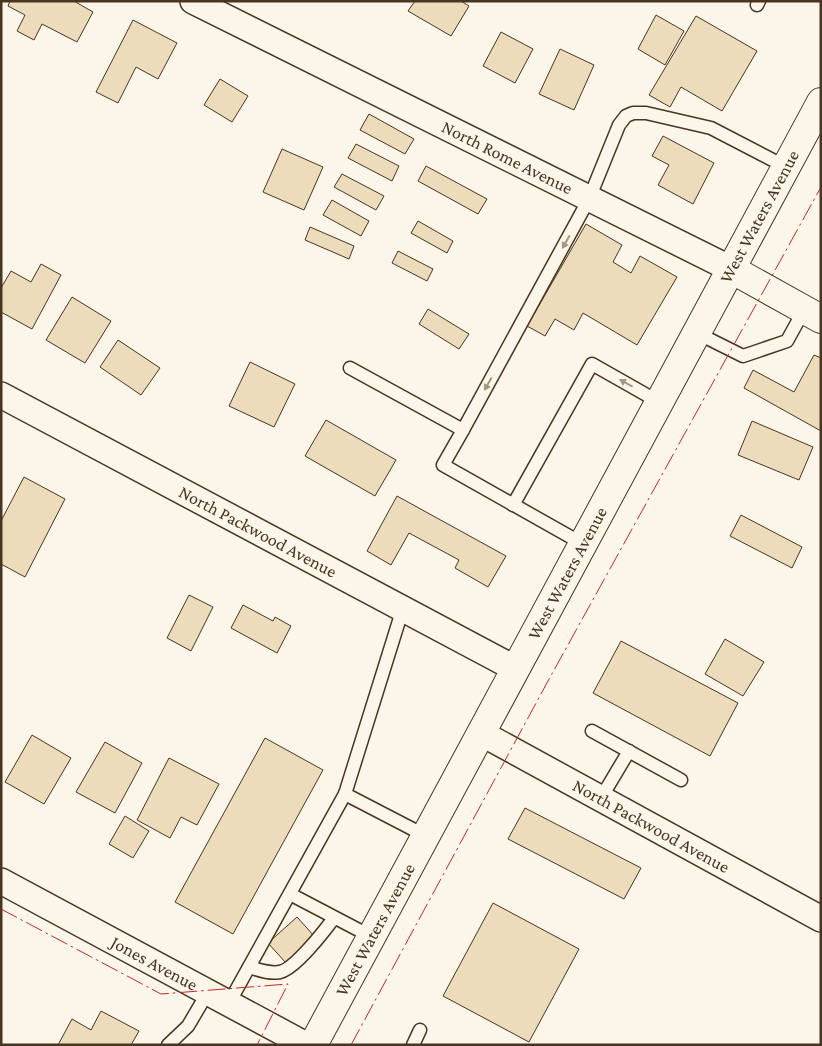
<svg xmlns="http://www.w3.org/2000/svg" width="822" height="1046" font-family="'Crimson Pro',serif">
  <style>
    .building { fill: #ecdcbc; stroke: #4a3520 }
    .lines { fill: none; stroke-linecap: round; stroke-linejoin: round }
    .lane-casing { stroke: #4a3520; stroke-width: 15 }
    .street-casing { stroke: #4a3520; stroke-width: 28 }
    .secondary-casing { stroke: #4a3520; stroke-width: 30 }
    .lane { stroke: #fbf6e9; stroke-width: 12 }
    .street { stroke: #fbf6e9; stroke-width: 25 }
    .secondary { stroke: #fbf6e9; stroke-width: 28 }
    .power { stroke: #c62828; stroke-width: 1; stroke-dasharray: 18 4 2.5 4; stroke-linecap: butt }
    .oneway { fill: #a29684 }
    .labels { text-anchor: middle; stroke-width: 4; stroke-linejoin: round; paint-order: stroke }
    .street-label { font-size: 18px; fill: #4a3520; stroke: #fbf6e9 }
  </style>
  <rect width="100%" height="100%" fill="#fbf6e9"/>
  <g class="building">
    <path d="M10,1H74L93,12L77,42L42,24L34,40L17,31L25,15L8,6Z"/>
    <path d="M415,1H461L469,6L451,36L408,11Z"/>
    <path d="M656,15L684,31L665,65L638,49Z"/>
    <path d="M696,16L757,51L722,111L681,87L670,107L649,95Z"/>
    <path d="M133,20L177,43L158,79L136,67L118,103L96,92Z"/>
    <path d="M501,32L533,49L515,83L483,66Z"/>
    <path d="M560,49L594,65L574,110L539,94Z"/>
    <path d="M220,79L248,96L232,122L204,105Z"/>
    <path d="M369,114L414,139L405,154L360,130Z"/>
    <path d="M663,136L714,163L693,204L658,185L669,165L652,156Z"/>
    <path d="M356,144L399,166L392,181L348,158Z"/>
    <path d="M282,149L323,167L304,210L263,192Z"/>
    <path d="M426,166L487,199L478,214L418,181Z"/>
    <path d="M342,174L384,196L376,210L334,187Z"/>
    <path d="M332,200L369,221L361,236L323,215Z"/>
    <path d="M418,221L453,241L447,253L411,233Z"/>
    <path d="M586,224L622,245L613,262L631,273L640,256L677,277L637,345L583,313L574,330L555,319L545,336L527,326Z"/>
    <path d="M310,227L354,246L349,259L305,240Z"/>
    <path d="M398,251L433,269L427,281L392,263Z"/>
    <path d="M41,264L61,275L32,329L1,312V288L11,271L31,282Z"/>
    <path d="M72,297L111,321L85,363L46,340Z"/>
    <path d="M428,309L469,334L459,349L419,324Z"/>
    <path d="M118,340L160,368L141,395L100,367Z"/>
    <path d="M814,355L821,358V431L744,388L753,370L794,392Z"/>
    <path d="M250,362L295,384L274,427L229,406Z"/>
    <path d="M326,420L396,460L375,496L305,456Z"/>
    <path d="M752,421L813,447L799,480L738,455Z"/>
    <path d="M24,477L65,499L25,577L1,564V521Z"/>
    <path d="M397,496L506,556L488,587L455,568L459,560L409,533L391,565L367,551Z"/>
    <path d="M741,515L802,547L792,568L730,536Z"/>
    <path d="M189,595L213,607L191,651L167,638Z"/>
    <path d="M243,605L273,621L275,617L291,626L277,653L231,628Z"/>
    <path d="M725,639L764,662L743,696L705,674Z"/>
    <path d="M621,641L738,703L710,756L593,693Z"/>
    <path d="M32,735L71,758L44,804L5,782Z"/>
    <path d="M265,738L323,770L233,934L175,902Z"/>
    <path d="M105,742L142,763L115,813L76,792Z"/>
    <path d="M169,758L219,784L197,825L181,817L170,838L137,820Z"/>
    <path d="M525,808L641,868L624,899L508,839Z"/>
    <path d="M125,816L149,831L133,858L109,844Z"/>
    <path d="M493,903L579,949L529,1042L443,996Z"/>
    <path d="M297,917L315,937L286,963L268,943Z"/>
    <path d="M101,1011L139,1031L131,1045H58L72,1019L91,1030Z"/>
  </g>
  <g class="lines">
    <defs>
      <g id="lane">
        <path d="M757,5L759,1"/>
        <path d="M697,333L743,356L787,341L804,310"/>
        <path d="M350,368L463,430L443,465L583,544"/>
        <path d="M463,430L589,199L619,125L626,116L633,113H646L711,128L786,167"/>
        <path d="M513,505L592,364L659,402"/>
        <path d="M592,731L681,780"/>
        <path d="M345,794L403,608"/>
        <path d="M601,798L629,751"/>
        <path d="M290,894L372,937"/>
        <path d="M249,967C259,970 269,974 280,972C295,969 325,930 334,918"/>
        <path d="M229,1003L345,794L426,836"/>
        <path d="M168,1045L188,1026L208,992"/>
        <path d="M413,1045L420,1030"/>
      </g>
      <g id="street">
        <path id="s1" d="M193,1L731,269"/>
        <path id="s2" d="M1,395L516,669"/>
        <path id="s3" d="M481,733L821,919"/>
        <path id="s4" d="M1,881L306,1045"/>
      </g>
      <g id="secondary">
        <path d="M731,269L821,319"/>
        <path id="s5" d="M313,1045L821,102"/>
      </g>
    </defs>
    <use href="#lane" class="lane-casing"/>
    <use href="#street" class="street-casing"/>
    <use href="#secondary" class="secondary-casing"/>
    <use href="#lane" class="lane"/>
    <use href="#street" class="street"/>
    <use href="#secondary" class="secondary"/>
    <g class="power">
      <path d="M1,909L161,994L288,984L257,1045"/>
      <path d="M351,1045L548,681L821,187"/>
    </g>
  </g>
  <defs><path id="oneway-solid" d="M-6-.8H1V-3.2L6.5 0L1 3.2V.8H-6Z" transform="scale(1.25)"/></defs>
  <g class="oneway">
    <use href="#oneway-solid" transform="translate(566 242) rotate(119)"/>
    <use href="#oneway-solid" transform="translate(626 383) rotate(-151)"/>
    <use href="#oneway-solid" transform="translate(488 384) rotate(119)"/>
  </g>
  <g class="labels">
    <g class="street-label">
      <text dy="6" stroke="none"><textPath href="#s1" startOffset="351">North Rome Avenue</textPath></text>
      <text dy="6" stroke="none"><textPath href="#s5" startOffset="941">West Waters Avenue</textPath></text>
      <text dy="6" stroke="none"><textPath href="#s2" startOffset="291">North Packwood Avenue</textPath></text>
      <text dy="6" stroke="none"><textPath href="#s5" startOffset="536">West Waters Avenue</textPath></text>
      <text dy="6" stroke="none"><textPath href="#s3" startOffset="194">North Packwood Avenue</textPath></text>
      <text dy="6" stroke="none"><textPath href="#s5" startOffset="131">West Waters Avenue</textPath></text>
      <text dy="6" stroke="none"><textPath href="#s4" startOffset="174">Jones Avenue</textPath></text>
    </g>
  </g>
  <rect width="822" height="1046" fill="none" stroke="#4a3520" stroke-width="5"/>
</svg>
